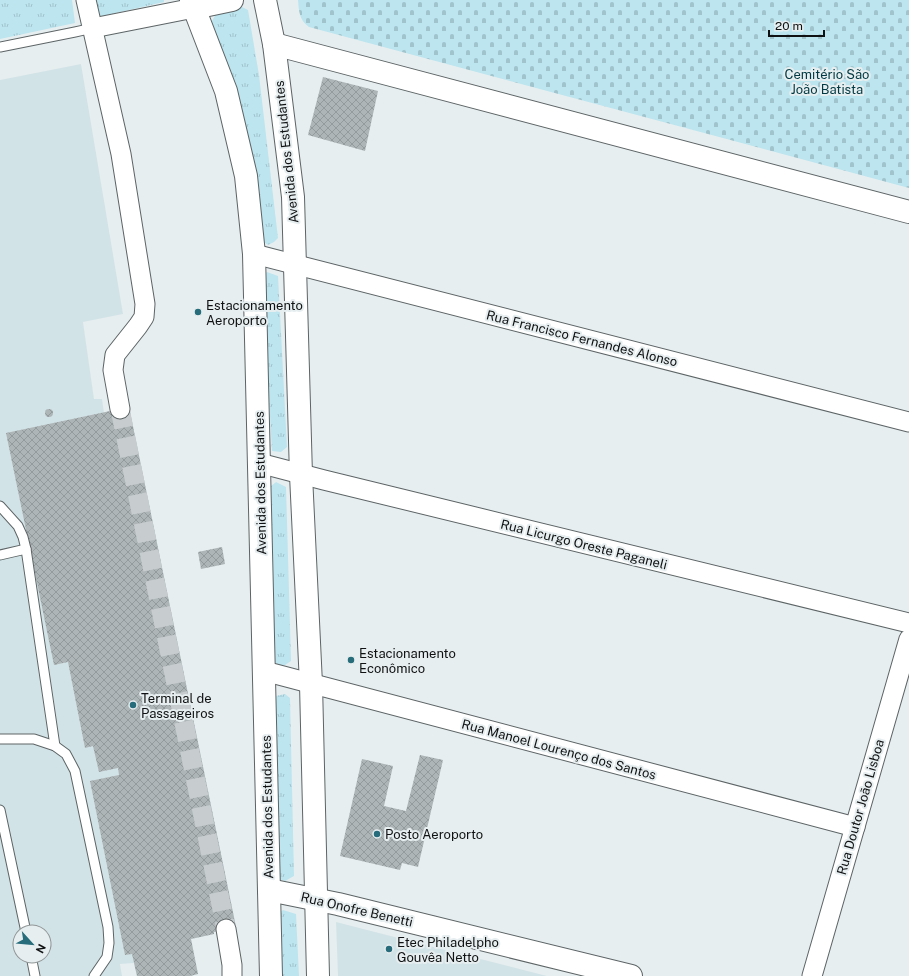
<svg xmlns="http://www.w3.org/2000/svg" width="909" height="976" font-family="'Public Sans',sans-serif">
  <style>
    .built { fill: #d2e3e7; fill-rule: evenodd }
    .grass { fill: url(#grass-tufts) }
    .cemetery { fill: url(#cemetery-stones) }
    .building { fill: url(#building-cross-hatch) }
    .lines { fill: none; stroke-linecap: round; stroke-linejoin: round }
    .street-tunnel { stroke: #c7cdcf; stroke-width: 19; stroke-dasharray: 19 10; stroke-linecap: butt }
    .lane-casing { stroke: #5d6465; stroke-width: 11 }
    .street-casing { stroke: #5d6465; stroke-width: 21 }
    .secondary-casing { stroke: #5d6465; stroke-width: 24 }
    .lane { stroke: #fff; stroke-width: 9 }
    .street { stroke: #fff; stroke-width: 19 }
    .secondary { stroke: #fff; stroke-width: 22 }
    .poi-dot { fill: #266c7a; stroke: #e7eef0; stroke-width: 1.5 }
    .labels { text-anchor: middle; stroke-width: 4; stroke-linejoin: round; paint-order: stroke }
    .park-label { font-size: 13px; fill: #003943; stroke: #e7eef0 }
    .street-label { font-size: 13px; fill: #0f1112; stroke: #e7eef0 }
    .poi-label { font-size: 13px; fill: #0f1112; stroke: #e7eef0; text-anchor: start }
  </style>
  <defs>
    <pattern id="grass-tufts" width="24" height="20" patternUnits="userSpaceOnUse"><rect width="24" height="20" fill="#bce5ef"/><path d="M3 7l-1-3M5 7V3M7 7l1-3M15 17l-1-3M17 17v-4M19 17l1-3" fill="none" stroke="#a0c3cc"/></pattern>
    <pattern id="cemetery-stones" width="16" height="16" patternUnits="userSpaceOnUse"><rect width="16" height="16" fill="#bce5ef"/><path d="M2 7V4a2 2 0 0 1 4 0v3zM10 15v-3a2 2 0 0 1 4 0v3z" fill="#a0c3cc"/></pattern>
    <pattern id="building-cross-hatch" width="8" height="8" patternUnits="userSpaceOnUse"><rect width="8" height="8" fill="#aeb5b7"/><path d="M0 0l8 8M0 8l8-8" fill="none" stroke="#949b9c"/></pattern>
  </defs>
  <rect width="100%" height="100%" fill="#e7eef0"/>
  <g class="built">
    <path d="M81,64L123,314L83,322L94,399H102L104,413L129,407L236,927L214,932V934L191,939L198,974L190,976H137L134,963L120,964L122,976H0V80ZM20,932H44V956H20Z"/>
    <path d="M336,922L547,976H338Z"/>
  </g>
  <g class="grass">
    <path d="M0,0H72L75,23L0,39Z"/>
    <path d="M94,0H164V2L98,17Z"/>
    <path d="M238,5L248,10L259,75L278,238L274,242L268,245L261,240L213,32L212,21L217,12Z"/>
    <path d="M267,272L278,276L287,447L281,452L272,451L262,277Z"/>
    <path d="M276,482L286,487L291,661L285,665H278L272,659L270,487Z"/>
    <path d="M285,694L290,698L294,876L285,881L276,878L274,704L276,696Z"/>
    <path d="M283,910L296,914L299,976H279L276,915Z"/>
  </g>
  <path class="cemetery" d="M298,0H909V188L309,27C299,20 299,11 298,0Z"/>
  <g class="building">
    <path d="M323,77L378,91L365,151L308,135Z"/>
    <path d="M129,407L236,927L214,932V934L191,939L198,974L190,976H137L132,954L125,955L90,781L119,775L118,768L99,772L93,746L85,748L68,662L54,665L6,433Z"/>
    <circle cx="49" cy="413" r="4"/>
    <path d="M222,547L225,564L201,569L198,552Z"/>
    <path d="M420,755L443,760L418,867L402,863L400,870L340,856L362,759L393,766L384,806L406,811Z"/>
  </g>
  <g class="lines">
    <path class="street-tunnel" d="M120,409L226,929"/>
    <defs>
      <g id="lane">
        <path d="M0,47L75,32L93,28"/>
        <path d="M0,506L18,526L23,537L26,549L55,746"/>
        <path d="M0,555L26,549"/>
        <path d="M0,739H34L55,746L66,754L75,771L108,927L109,943L107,957L94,976"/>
        <path d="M0,810L26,932"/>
        <path d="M31,956L35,976"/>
      </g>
      <g id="street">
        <path d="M86,0L121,154L145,304L144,317L138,326L115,355L113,370L120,409"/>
        <path d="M93,28L194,8"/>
        <path d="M254,254L909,422"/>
        <path d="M259,463L324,480L909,623"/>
        <path d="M264,671L855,827"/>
        <path d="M226,929L232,965V976"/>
        <path d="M812,976L909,639"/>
      </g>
      <g id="secondary">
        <path d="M191,0L226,91L246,176L254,254L271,976"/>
        <path d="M265,0L274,44L293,197L301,475L311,684L318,976"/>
        <path d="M194,8L232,0"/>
        <path d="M274,44L909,212"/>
        <path d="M269,890L338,904L631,976"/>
      </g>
    </defs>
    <use href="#lane" class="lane-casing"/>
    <use href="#street" class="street-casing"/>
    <use href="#secondary" class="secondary-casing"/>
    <use href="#lane" class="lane"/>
    <use href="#street" class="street"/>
    <use href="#secondary" class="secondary"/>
  </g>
  <g class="poi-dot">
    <circle cx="198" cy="312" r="4"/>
    <circle cx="351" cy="660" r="4"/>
    <circle cx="133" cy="705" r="4"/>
    <circle cx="377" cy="834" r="4"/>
    <circle cx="389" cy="949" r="4"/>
  </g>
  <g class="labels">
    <g class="park-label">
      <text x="827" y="79">Cemitério São<tspan x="827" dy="15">João Batista</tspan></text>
    </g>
    <g class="street-label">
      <text transform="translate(286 152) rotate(-96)" y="5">Avenida dos Estudantes</text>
      <text transform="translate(582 338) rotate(14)" y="5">Rua Francisco Fernandes Alonso</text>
      <text transform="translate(260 483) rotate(-91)" y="5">Avenida dos Estudantes</text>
      <text transform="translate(584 544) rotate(14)" y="5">Rua Licurgo Oreste Paganeli</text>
      <text transform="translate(559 749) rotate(15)" y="5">Rua Manoel Lourenço dos Santos</text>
      <text transform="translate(267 807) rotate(-91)" y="5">Avenida dos Estudantes</text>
      <text transform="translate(860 807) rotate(-74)" y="5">Rua Doutor João Lisboa</text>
      <text transform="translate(357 909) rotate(13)" y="5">Rua Onofre Benetti</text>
    </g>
    <g class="poi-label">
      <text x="206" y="310">Estacionamento<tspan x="206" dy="15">Aeroporto</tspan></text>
      <text x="359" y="658">Estacionamento<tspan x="359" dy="15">Econômico</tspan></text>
      <text x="141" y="703">Terminal de<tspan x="141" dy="15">Passageiros</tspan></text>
      <text x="385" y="839">Posto Aeroporto</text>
      <text x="397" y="947">Etec Philadelpho<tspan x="397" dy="15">Gouvêa Netto</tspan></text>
    </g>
  </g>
  <g transform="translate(32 944) rotate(117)"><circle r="19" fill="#e7eef0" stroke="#919697"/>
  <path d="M0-3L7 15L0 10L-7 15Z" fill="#266c7a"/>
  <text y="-6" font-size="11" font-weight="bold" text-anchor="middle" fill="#0f1112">N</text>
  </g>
  <path d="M769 30v6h55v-6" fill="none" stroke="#0f1112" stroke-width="2"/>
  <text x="775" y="30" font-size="12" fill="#0f1112" stroke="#e7eef0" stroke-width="3" paint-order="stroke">20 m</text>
</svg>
